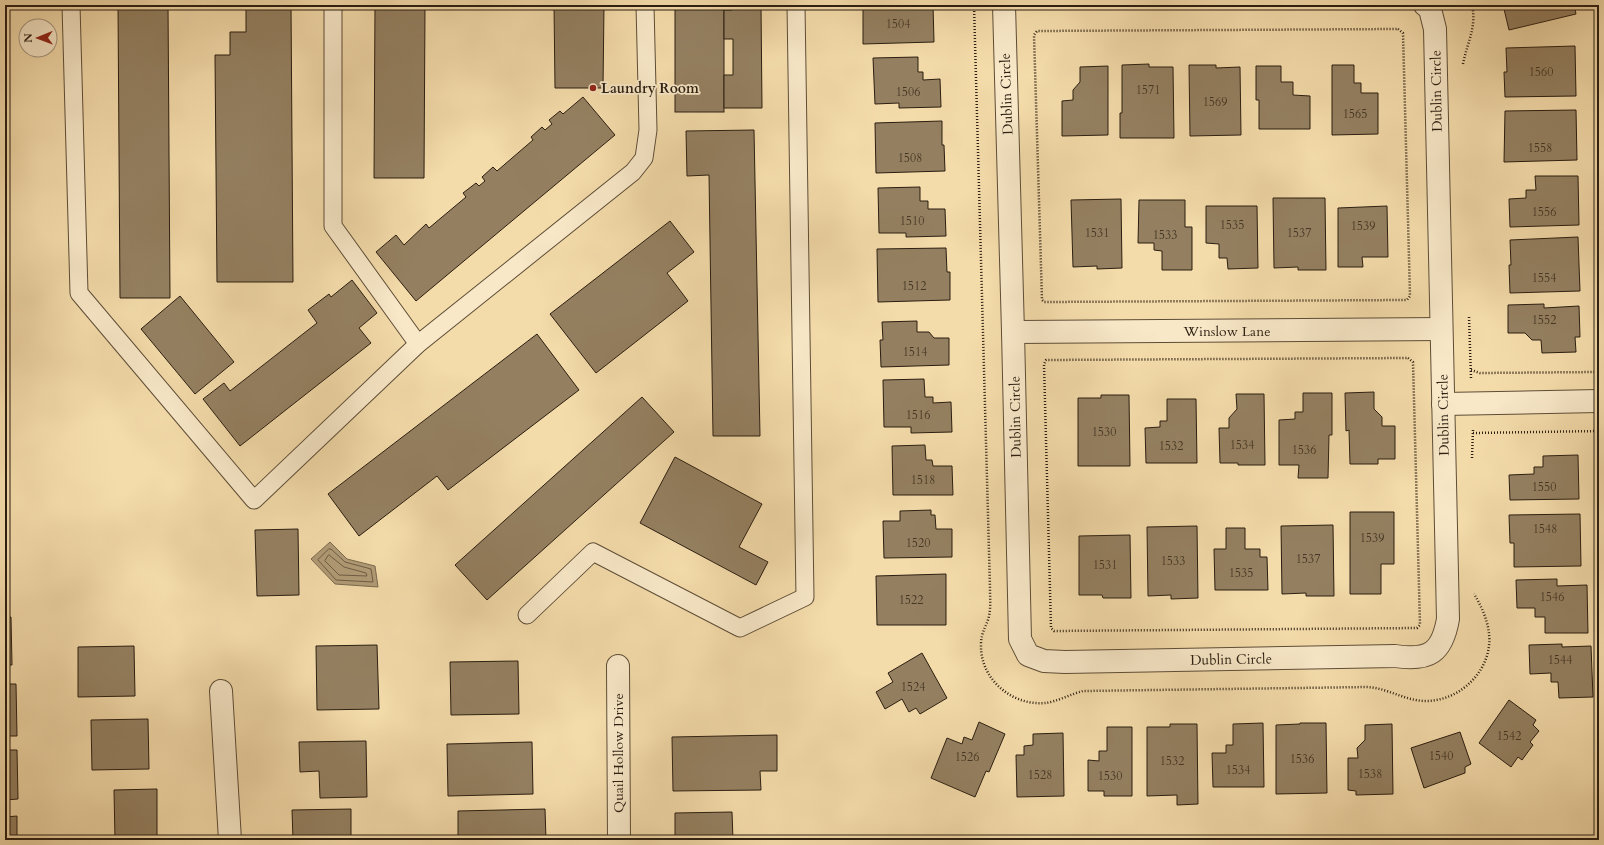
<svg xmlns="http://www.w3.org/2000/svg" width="1604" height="845" font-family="Cardo,serif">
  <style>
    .water { fill: #b09b76; stroke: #7b694e }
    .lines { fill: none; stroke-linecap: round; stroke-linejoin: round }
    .shore { stroke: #6e5c44; stroke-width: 1 }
    .building { fill: #948061; stroke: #2b1e11 }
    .lane-casing { stroke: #5d4d37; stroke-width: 19 }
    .street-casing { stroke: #5d4d37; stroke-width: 24 }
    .path { stroke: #2b1e11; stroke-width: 2.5; stroke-dasharray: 1 2; stroke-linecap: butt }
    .lane { stroke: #f8e8c8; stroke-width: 17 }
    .street { stroke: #f8e8c8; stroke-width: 22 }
    .poi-dot { fill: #8f2418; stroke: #f8e8c8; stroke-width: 1.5 }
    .labels { text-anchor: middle; stroke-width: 3.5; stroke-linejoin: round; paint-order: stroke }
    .number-label { font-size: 12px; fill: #453625 }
    .poi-label { font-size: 14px; font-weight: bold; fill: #2b1e11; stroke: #f8e8c8; text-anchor: start }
    .street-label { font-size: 14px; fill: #2b1e11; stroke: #f8e8c8 }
  </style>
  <rect width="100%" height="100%" fill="#f4dbaa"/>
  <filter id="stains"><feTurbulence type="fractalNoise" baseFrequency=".005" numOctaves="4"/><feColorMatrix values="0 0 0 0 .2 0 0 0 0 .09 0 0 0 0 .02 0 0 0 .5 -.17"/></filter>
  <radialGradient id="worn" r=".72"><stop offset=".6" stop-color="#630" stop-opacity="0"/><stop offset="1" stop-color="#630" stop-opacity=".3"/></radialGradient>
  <path class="water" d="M330,542L347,559L375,566L378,587L335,584L311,559Z"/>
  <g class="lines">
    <g class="shore">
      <path d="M329,549H331L345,562L371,569L373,582L336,580L318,560Z"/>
      <path d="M329,555L344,567L366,573L367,576L339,575L325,561Z"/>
    </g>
  </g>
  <g class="building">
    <path d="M5,5H8L9,20H5Z"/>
    <path d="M118,5H168L170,298H120Z"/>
    <path d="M246,5H291L293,282H217L215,55H230V32H246Z"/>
    <path d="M375,5H425L424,178H374Z"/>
    <path d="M554,5H604L603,88H555Z"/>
    <rect x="675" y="5" width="49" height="107"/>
    <path d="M732,5H761L762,108H724V75H733V39H724V10H732Z"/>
    <path d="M863,5H933L934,42L863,44Z"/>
    <path d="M1503,5H1574L1576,14L1509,30Z"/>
    <path d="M1575,46L1576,96L1505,97L1504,72H1507L1506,48Z"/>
    <path d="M918,57V72H923V80L940,79L941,107L899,108V103L875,104L873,58Z"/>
    <path d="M1149,64V67H1173L1174,138H1120V113H1122V65Z"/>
    <path d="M1189,65H1216V68L1240,67L1241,135L1190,136Z"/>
    <path d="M1332,65H1354V83H1361V93H1378V134L1332,135Z"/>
    <path d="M1108,66V135L1062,136V101L1073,100V90L1080,82V67Z"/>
    <path d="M1256,66H1281V82H1293V95L1310,96V129H1259V100H1256Z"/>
    <path d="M583,97L615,135L416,301L376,252L396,235L404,245L426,224L429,228L466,197L463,193L476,183L479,186L485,181L482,177L493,167L497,171L533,140L531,137L542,127L545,130L552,124L549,120L560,111L563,114Z"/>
    <path d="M1576,110L1577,160L1504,162L1505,111Z"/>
    <path d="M942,121V145H944L945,171L876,173L875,123Z"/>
    <path d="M754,130L760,436H713L709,175L687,176L686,131Z"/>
    <path d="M1535,176H1578L1579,225L1510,227L1509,199L1526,198V190H1536Z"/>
    <path d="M920,187V201H928V209H945L946,236L906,237V233H879L878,188Z"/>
    <path d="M1273,198H1325L1326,270H1298V267L1274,268Z"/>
    <path d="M1121,199L1122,268L1097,269V266L1073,267L1071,200Z"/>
    <path d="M1139,200H1185V227H1192V270H1162V251L1154,250V243H1138Z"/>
    <path d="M1206,206H1257L1258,268L1228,269L1227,258H1219V244L1206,243Z"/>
    <path d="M1387,206L1388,257H1362L1363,267H1338V208Z"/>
    <path d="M670,221L694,252L667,273L688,301L596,373L550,314Z"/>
    <path d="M1578,237L1580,291L1510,293L1509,265H1511L1510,240Z"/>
    <path d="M946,248L947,272H950V300L878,302L877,249Z"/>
    <path d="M352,280L377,313L359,328L371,343L240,446L203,399L224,383L230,391L317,323L308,310L329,294L331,297Z"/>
    <path d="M180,296L234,362L195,394L141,329Z"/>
    <path d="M1544,304V308L1579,306L1580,337H1575L1576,352L1542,353L1541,340H1532L1525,333H1508V305Z"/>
    <path d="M917,321V332H929L934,338H949V365L881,367L880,340H883L882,322Z"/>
    <path d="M537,334L579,390L448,490L437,476L359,536L328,494Z"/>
    <path d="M924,379L925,397H933V403L951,402L952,432L911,433V427H884L883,380Z"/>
    <path d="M1374,392V409L1382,417V426H1395V459H1378V464H1350L1349,430L1346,431L1345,393Z"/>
    <path d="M1303,393H1332V435H1329L1328,478H1298L1299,465H1279V420L1295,419V412H1303Z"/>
    <path d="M1236,394H1264L1265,465H1238V463H1220L1219,428H1229V418L1237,409Z"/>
    <path d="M1101,395H1129L1130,466H1078V398H1101Z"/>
    <path d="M642,397L674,432L487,600L455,565Z"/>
    <path d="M1167,399H1196L1197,463H1146L1145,428L1160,427V421H1167Z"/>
    <path d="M925,445L926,460H932L933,466H952L953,495H893L892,446Z"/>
    <path d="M1578,455L1579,499L1510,500L1509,475L1534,474V467H1543V456Z"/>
    <path d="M675,457L762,504L739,547L768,562L756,585L640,523Z"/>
    <path d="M5,489H7L8,539H5Z"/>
    <path d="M931,510V515H935L936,529H952V557L884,558L883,521H900V511Z"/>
    <path d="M1350,512H1394V564H1381V594H1350Z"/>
    <path d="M1580,514L1581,566L1514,567V543H1510L1509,515Z"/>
    <path d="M1333,525L1334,596H1306V593L1282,594L1281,526Z"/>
    <path d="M1197,526L1198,598L1171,599V595L1148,596L1147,527Z"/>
    <path d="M1226,528H1245V549H1260V557H1267L1268,590H1215L1214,549H1226Z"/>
    <path d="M298,529L299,595L257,596L255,530Z"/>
    <path d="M1130,535L1131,598H1103L1102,595H1079V536Z"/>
    <path d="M5,553H6L7,602H5Z"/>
    <path d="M946,574V625H877L876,576Z"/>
    <path d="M1557,579V586L1587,585L1588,633H1545V617H1535V608H1517L1516,580Z"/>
    <path d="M5,617H11L12,665H5Z"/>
    <path d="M1562,644V647L1591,646L1593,697L1559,698L1558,682H1551V673L1530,674L1529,645Z"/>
    <path d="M377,645L379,709L317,710L316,646Z"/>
    <path d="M134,646L135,696L78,697V647Z"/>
    <path d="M922,653L947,698L920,714L916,708L909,712L902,699L885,709L876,692L893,682L888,673Z"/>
    <path d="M518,661L519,714L451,715L450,662Z"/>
    <path d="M5,684H16L17,736H5Z"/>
    <path d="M1509,700L1536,720L1533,725L1539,731L1530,742L1533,745L1522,760L1518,757L1511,767L1479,743Z"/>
    <path d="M148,719L149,769L92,770L91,720Z"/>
    <path d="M979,722L1005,734L989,772L986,771L975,797L931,778L947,738L962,744L964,737L972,740Z"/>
    <path d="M1263,723L1264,787H1213L1212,753H1226V745H1233V724Z"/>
    <path d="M1300,723H1326L1327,793L1276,794V725L1300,724Z"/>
    <path d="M1170,724H1197L1198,804L1177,805V795L1147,796V727H1170Z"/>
    <path d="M1392,724L1393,794L1356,795V791L1348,790V758H1358L1357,748L1365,740V725Z"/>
    <path d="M1107,727H1132V796H1104V791H1088V760L1099,761V751H1107Z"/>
    <path d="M1460,732L1471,764L1465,767V773L1424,788L1411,748Z"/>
    <path d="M1063,733L1064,796L1017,797L1016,755H1024V746L1033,745V734Z"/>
    <path d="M777,735V771H760L761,790L673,791L672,737Z"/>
    <path d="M366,741L367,797L320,798L319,771L300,772L299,742Z"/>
    <path d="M532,742L533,794L448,796L447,744Z"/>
    <path d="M5,750H17L18,799L5,800Z"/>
    <path d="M157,789V840H115L114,790Z"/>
    <path d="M351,809V840H293L292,810Z"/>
    <path d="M545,809L546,840H458V811Z"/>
    <path d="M732,812L733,840H675V813Z"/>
    <path d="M17,816V840H5V817Z"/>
  </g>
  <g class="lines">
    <defs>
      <g id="lane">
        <path d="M71,5L79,293L254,500L418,344L633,172L644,158L648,130L645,5"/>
        <path d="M333,5V226L418,344"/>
        <path d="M527,615L593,552L740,628L805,597L796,5"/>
      </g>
      <g id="street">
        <path d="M1004,5L1013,332L1020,639L1028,655L1044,661L1065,662L1395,656C1429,661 1442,653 1448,619L1435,29L1430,9L1425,5"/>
        <path d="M1013,332L1441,329"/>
        <path d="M1443,404L1599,401"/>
        <path d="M618,666L619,840"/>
        <path d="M221,691L230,840"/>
      </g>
    </defs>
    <use href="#lane" class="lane-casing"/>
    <use href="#street" class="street-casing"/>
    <g class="path">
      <path d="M974,5L990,588C990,597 991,607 989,616C987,626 981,631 981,645C980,678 1011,706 1045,703C1056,702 1071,694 1083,691L1367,687C1388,688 1405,701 1426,701C1461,701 1493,669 1489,634C1488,621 1481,605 1474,594"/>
      <path d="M1398,29L1403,33L1410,296L1407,300L1044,302L1042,300L1034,35L1037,31Z"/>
      <path d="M1463,64C1467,43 1477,27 1472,5"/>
      <path d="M1469,317L1471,378"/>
      <path d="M1408,358L1413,362L1420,625L1417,628L1054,631L1051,628L1044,364L1046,360Z"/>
      <path d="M1471,370L1480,373L1599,372"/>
      <path d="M1473,433L1599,431"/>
      <path d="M1472,458L1473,429"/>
    </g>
    <use href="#lane" class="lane"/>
    <use href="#street" class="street"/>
  </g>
  <circle class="poi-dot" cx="593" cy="88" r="4"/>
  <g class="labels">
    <g class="number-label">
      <text x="898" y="28">1504</text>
      <text x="1541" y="76">1560</text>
      <text x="1148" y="94">1571</text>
      <text x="908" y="96">1506</text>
      <text x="1215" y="106">1569</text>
      <text x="1355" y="118">1565</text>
      <text x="1540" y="152">1558</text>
      <text x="910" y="162">1508</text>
      <text x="1544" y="216">1556</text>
      <text x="912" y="225">1510</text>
      <text x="1232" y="229">1535</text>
      <text x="1363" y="230">1539</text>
      <text x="1097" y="237">1531</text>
      <text x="1299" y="237">1537</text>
      <text x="1165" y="239">1533</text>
      <text x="1544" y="282">1554</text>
      <text x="914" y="290">1512</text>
      <text x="1544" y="324">1552</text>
      <text x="915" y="356">1514</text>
      <text x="918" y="419">1516</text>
      <text x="1104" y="436">1530</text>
      <text x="1242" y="449">1534</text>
      <text x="1171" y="450">1532</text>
      <text x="1304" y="454">1536</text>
      <text x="923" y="484">1518</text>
      <text x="1544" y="491">1550</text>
      <text x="1545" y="533">1548</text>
      <text x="1372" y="542">1539</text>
      <text x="918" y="547">1520</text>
      <text x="1308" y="563">1537</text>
      <text x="1173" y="565">1533</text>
      <text x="1105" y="569">1531</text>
      <text x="1241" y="577">1535</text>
      <text x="1552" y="601">1546</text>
      <text x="911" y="604">1522</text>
      <text x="1560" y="664">1544</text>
      <text x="913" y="691">1524</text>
      <text x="1509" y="740">1542</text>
      <text x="1441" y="760">1540</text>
      <text x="967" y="761">1526</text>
      <text x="1302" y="763">1536</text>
      <text x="1172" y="765">1532</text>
      <text x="1238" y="774">1534</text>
      <text x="1370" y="778">1538</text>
      <text x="1040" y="779">1528</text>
      <text x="1110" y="780">1530</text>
    </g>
    <g class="poi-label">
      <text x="601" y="93">Laundry Room</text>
    </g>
    <g class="street-label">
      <text transform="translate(1436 91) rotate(-91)" y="5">Dublin Circle</text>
      <text transform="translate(1006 94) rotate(-92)" y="5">Dublin Circle</text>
      <text x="1227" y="336">Winslow Lane</text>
      <text transform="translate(1443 415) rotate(-91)" y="5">Dublin Circle</text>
      <text transform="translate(1015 417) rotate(-91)" y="5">Dublin Circle</text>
      <text transform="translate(1231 659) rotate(-1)" y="5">Dublin Circle</text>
      <text transform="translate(618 753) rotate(-90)" y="5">Quail Hollow Drive</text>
    </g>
  </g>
  <rect width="1604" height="845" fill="none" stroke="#f4dbaa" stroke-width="20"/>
  <rect x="6" y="6" width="1592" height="833" fill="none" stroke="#2b1e11" stroke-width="2"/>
  <rect x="10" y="10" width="1584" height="825" fill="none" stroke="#2b1e11"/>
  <g transform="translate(38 38) rotate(269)"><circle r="19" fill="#f8e8c8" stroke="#a6977f"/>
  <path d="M0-3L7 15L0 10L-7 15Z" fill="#8f2418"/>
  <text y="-6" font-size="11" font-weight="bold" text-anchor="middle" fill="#2b1e11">N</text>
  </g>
  <rect width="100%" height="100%" filter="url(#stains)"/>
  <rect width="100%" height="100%" fill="url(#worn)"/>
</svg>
